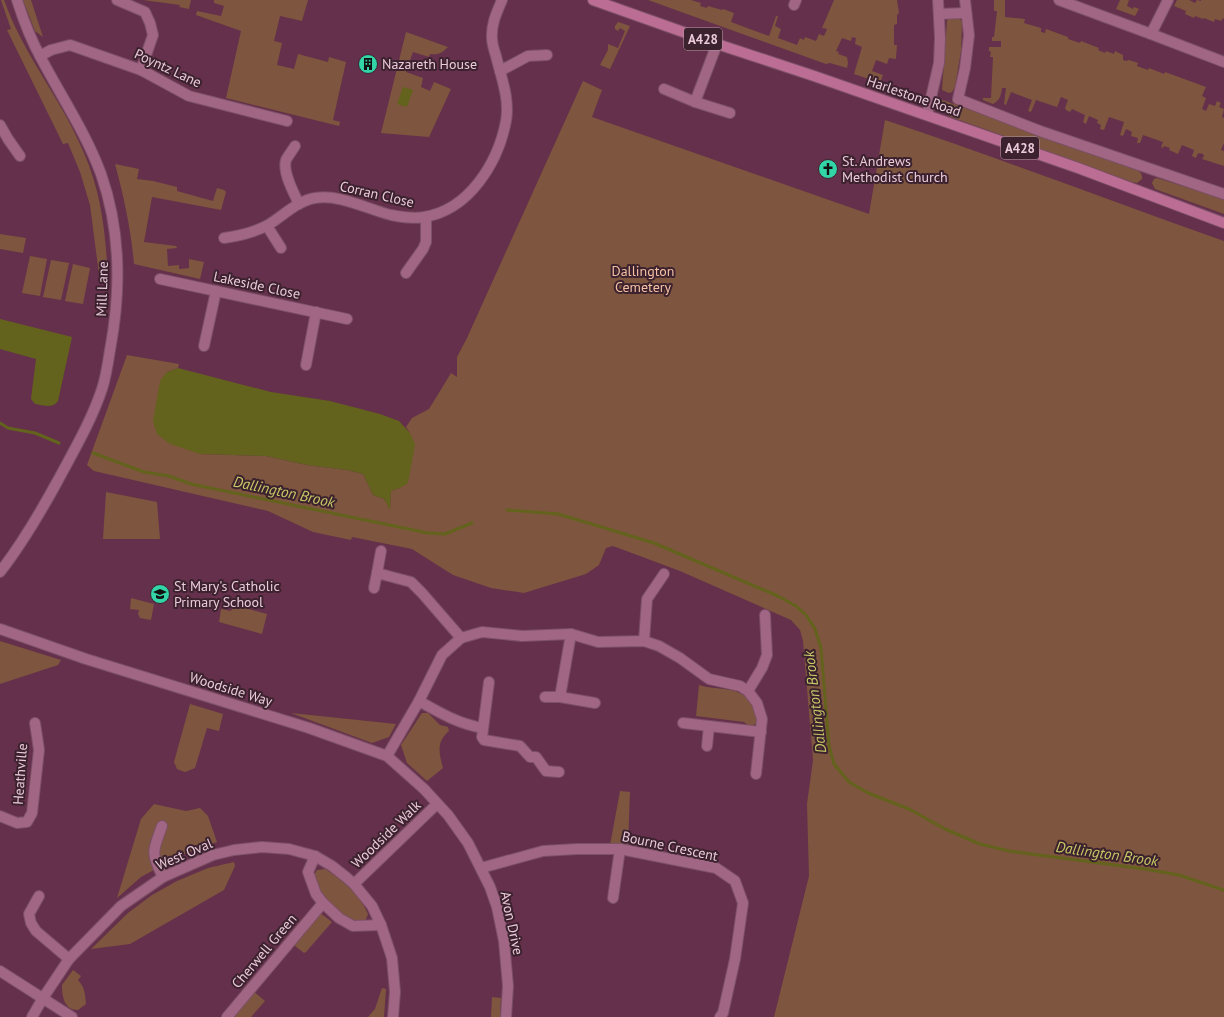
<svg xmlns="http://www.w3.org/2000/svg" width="1224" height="1017" font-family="'PT Sans',sans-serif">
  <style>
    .green { fill: #7e553e }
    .water { fill: #63631d }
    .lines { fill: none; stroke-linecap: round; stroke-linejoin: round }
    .stream { stroke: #63631d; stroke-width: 3 }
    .minor-casing { stroke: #7c5067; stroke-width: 12 }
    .major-casing { stroke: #7c5067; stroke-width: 12 }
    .minor { stroke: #a06683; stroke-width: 10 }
    .major { stroke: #bb6d94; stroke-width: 10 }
    .labels { text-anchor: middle; stroke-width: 4; stroke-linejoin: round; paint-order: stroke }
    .shield { fill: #3b222e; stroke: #b698a6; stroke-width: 1 }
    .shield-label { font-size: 13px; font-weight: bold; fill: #ebcad9 }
    .poi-label { font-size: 14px; fill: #ebcad9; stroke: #3b222e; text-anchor: start }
    .street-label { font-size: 14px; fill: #ebcad9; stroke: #3b222e }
    .park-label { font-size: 14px; fill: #f5c0a3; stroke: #3b222e }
    .water-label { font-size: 15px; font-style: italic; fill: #c7c967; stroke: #3b222e }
  </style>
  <rect width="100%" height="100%" fill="#65304b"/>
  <g class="green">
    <path d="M1,0H4C23,54 62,100 84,153C102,194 106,237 108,281L100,282L90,205L80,172L68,143L63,144L7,30L11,29Z"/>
    <path d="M23,0H31L43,37L35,31Z"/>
    <path d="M143,0H191L189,9L179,7L180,5Z"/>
    <path d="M214,0H308L302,21L280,16L274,41L282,43L277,65L294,69L298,54L328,62L329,57L346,62L333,120L340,122L339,126L226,98L241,31L196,15L197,11L221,16L224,6L214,3Z"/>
    <path d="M648,0H691L701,3L700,6L707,8L708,6L722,10L723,9L734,13L731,22L769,36L776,16H778L775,26L781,29L778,38L797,45L800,38L804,40L805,37L816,41L819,34L824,36L827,29L822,28L834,0H897L899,13L897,15V24L894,25V45H897L896,57V59L889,58L887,64L876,60L872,71L883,75L880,83L854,74L862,47L855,44L856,38L852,37L851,41L842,38L836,51L839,52L838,54L847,57L848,63L847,68L830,63L826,64Z"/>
    <path d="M994,0H1005V17L1025,19L1024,23L1041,28V32L1045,33L1046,29L1068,37V39L1080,43L1081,41L1099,48L1098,50L1105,53L1106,51L1114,54L1115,51L1123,55V60L1126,61L1129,60L1138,63L1137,66L1148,70L1149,68L1164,74L1165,72L1206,87L1202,96L1206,98L1202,109L1206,111L1209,104L1215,106L1217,101L1221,103L1219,107L1224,109L1222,117L1224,118V143L1221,150L1224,151V166L1202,159L1204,156L1203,154L1199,153L1197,155L1196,158L1192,156L1194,150L1182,145L1178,154L1169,150L1170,148L1164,146L1163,148L1161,147L1163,142L1143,135L1140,143H1137L1138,138L1131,136L1132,132L1126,129L1123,136L1120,135L1124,122L1109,117L1104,130L1100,129L1101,125L1097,123L1098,120L1089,116L1086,124L1083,122L1085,115L1072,109L1070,112L1066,110L1065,108L1068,100L1061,97L1057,107L1036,100L1031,112L1028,111L1032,100L1011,92L1006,105L1004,104L1006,88H1002C1001,96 1000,100 993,104L983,100V98H991L993,57H990L991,52L989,51V47H1001V41H992V37H994L997,11H994Z"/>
    <path d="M1120,0H1129L1127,6L1133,9L1134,7L1139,9L1135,16L1116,9Z"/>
    <path d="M1177,0H1189L1195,3L1197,0L1201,1V0H1224V19L1223,18L1221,21L1215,19L1214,22L1204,18L1203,19L1195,16L1194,18L1185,14L1186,11L1174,6Z"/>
    <path d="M956,17L960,19L962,22L961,51L955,87L952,92L949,93L942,90L947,21L949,18Z"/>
    <path d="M618,22L630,26L610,69L600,65L608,50V44L618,48L625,31L620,28L618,31L615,29V26Z"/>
    <path d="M406,32L448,47C442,53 439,55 430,54L429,57L413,52L406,72L423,78L421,87L430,91L434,82L451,89L429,137L381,133Z"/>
    <path d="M583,81L602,90L592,117L869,214L885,120C999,158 1111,201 1224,241V1017H774L809,876L807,804L813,760L803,641L800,630L791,620L680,571L613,546L606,548L599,565L586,574L524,593L491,588L453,575L412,549L352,537L351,540L313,532L268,511L94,471L87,465L127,355L179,364L178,368L167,372L200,454L266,456L307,465L347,470L363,474L373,495L384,499L390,509L391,491L400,488L410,433L406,427L412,418L429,409L451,373L457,377V357L467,338Z"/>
    <path d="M937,98L1132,167C1137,170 1143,172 1142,179L1137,183L1132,182L951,117C943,112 937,108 937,98Z"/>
    <path d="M115,164L139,169L137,179L153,181L177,187V191L213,201L217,188L224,190L226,192L221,210L152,197L144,242L176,246L177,248L167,249L168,266L179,265V269L189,268V259L204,262L200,279L134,264C131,230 124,197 115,164Z"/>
    <path d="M1157,178L1224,199V214L1155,189L1152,183L1154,179Z"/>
    <path d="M0,234L26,238L23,253L0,249Z"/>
    <path d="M30,256L47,259L40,296L22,293Z"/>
    <path d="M51,260L69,263L61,300L43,297Z"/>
    <path d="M73,264L90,268L83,304L65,301Z"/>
    <path d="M106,492L157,502L160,539H103Z"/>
    <path d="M131,598L154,604L151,620L140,618L138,614L139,610L130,609Z"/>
    <path d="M233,605L267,614L262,634L219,622L221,609L231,611Z"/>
    <path d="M0,641L61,660L58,665L0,684Z"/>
    <path d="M699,685C716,691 736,685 749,700C756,709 757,712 757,723L750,727L744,722L696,716Z"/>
    <path d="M190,704L223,714L219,731L207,728L195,768L185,772L177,769L174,762Z"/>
    <path d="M291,713L396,724L389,737L372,743Z"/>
    <path d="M422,713H428L440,725L448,727L449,731C436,742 439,753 443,768L427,781L407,763L401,745Z"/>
    <path d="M620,791L630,792L628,846L610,845Z"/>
    <path d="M154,804L186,811L200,808L208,816L217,842L181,855L141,877L117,898L141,819Z"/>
    <path d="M234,862L235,866L224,890L130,944L91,949L128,913L152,895L177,881L208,868Z"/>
    <path d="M325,869C344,881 359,894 368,914C367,919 363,924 357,923C348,921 327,904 322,897C319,891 316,883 313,877L317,870Z"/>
    <path d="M319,912L332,922L306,952L304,953L291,943Z"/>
    <path d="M73,970L81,976L78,980C85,987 85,995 86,1004L78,1010C64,1010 62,996 62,985Z"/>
    <path d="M382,988L386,989L384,1017H368L375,1009Z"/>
    <path d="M252,990L265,1001L251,1017H230Z"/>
    <path d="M492,997L501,998L500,1017H491Z"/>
  </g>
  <g class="water">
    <path d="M403,87L413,90L407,107L397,104Z"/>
    <path d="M0,319L72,337L58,401C53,409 43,405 35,404L31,399L36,359L0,349Z"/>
    <path d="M178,368L271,392L330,401L380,414L399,421L410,433L415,445L408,483L400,488L391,491L390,510L384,499L373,495L363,474L347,470L307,465L266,456L200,454L170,444L157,434L153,421L160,381L167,372Z"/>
  </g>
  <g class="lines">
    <g class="stream">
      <path d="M0,423L8,428L35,433L59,443"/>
      <path d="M93,453L144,472L169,476L191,484L428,533L445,534L472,523"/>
      <path d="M507,510L558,514L605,528L654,543L778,596L796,606L806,615L815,629L821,648L829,746L834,764L849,782L868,793L909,809L945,829L980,844L1009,851L1145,869L1179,875L1224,890"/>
    </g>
    <defs>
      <g id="minor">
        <path d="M117,0L145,12L150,23L153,35L141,70"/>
        <path d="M965,0L969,35L965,68L958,99L1040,131L1224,194"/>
        <path d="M1059,0L1151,34L1224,62"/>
        <path d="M794,5L796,0"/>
        <path d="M939,14L965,13"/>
        <path d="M1151,34L1168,0"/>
        <path d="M40,56L51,50L70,45L141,70L189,96L287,121"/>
        <path d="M500,71L528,56L547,55"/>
        <path d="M664,89L695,102L730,113"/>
        <path d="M695,102L717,44"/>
        <path d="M927,115L939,63L940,38L938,0"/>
        <path d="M0,125L8,139L20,156"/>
        <path d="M295,146C292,151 288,156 286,160C282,172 294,193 299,204"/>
        <path d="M267,226L281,248"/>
        <path d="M224,238C238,236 255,232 268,225C283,216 297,201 315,198C340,194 367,209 391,215C402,217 413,219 424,217C469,210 498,163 506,121C510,99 501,77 496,56C494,50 492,44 492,38C491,24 497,12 502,0"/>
        <path d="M406,273L423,249L426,242V217"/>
        <path d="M160,279L347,319"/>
        <path d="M204,346L216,291"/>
        <path d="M306,365L316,312"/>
        <path d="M381,551L377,573L411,582L422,593L461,638"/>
        <path d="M0,572C22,544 40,513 57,482C73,452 91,422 102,389C106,377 108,363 110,350C121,292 121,231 101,174C86,133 61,96 41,58C31,40 23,19 17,0"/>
        <path d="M374,588L377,573"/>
        <path d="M0,629L86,659L309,728L387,756L424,789L448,815L468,843L490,887L497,907L504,941L508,986L506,1017"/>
        <path d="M571,634L560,697L595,703"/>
        <path d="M644,641L647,599L664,574"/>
        <path d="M489,682L482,737L484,740L520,746L530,757H536L546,771L559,772"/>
        <path d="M748,691L762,668L767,655L765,615"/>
        <path d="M545,697H560"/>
        <path d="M419,701C440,713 459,724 483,728"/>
        <path d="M683,723L761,732"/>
        <path d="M707,746L709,726"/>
        <path d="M387,756L419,701L442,655L461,638L482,632L522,636L571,634L598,642L644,641L659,646L680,658L709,679L740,686L748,691L757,703L762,719L756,774"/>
        <path d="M0,816L17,823L27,822L32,813L39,750L35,723"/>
        <path d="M162,826C153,851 150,852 163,877"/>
        <path d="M315,856L308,872L316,894L323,903L339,918L353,926L381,925"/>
        <path d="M481,868L543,851L577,849H620L716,868L735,881L743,903L735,959L723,1013L720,1017"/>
        <path d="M354,884L437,804"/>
        <path d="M39,896L29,914L31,923L36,931L69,959"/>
        <path d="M613,898L620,849"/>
        <path d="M0,971L72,1017"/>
        <path d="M32,1017L43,998L69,959L121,906L163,877L213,855L234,850L262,847L289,849L315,856L332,866L346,877L354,884L372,906L381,925L392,958L395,992L393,1017"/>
        <path d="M227,1017L323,903"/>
      </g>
      <path id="major" d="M593,0L717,44L814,76L1078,168L1224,223"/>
    </defs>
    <use href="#minor" class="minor-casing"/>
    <use href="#major" class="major-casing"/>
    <use href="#minor" class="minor"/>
    <use href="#major" class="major"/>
  </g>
  <defs>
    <symbol id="building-disc" viewBox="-11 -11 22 22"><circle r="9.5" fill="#33d4a8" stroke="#3b222e"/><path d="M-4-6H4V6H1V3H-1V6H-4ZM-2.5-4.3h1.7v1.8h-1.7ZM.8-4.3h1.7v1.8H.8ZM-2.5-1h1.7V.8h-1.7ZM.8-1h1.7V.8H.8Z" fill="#111"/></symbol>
    <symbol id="church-disc" viewBox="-11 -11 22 22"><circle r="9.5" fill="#33d4a8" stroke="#3b222e"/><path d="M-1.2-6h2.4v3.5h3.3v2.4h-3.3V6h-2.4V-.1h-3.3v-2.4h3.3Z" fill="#111"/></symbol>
    <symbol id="school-disc" viewBox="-11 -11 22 22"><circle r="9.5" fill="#33d4a8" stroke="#3b222e"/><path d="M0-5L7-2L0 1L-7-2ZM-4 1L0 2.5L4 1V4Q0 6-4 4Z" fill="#111"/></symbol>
  </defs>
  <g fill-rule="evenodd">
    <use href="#building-disc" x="357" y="53" width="22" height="22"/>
    <use href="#church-disc" x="817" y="158" width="22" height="22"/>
    <use href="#school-disc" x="149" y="583" width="22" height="22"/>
  </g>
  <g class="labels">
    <g class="shield">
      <rect x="684" y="28" width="38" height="22" rx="3"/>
      <rect x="1001" y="137" width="38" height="22" rx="3"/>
    </g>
    <g class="shield-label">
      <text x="703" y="44">A428</text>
      <text x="1020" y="153">A428</text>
    </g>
    <g class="poi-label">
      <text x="382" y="69">Nazareth House</text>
      <text x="842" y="166">St. Andrews<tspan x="842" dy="16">Methodist Church</tspan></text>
      <text x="174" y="591">St Mary's Catholic<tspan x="174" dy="16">Primary School</tspan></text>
    </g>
    <g class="street-label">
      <text transform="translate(168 68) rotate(25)" y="5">Poyntz Lane</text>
      <text transform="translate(914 96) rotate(19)" y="5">Harlestone Road</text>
      <text transform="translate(377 194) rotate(13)" y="5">Corran Close</text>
      <text transform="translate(257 285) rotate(12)" y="5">Lakeside Close</text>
      <text transform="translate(102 289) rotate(-88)" y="5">Mill Lane</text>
      <text transform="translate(231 689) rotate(17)" y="5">Woodside Way</text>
      <text transform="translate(20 774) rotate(-86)" y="5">Heathville</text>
      <text transform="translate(386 834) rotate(-44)" y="5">Woodside Walk</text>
      <text transform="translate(670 846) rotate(12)" y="5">Bourne Crescent</text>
      <text transform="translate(184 854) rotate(-23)" y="5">West Oval</text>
      <text transform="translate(512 923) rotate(78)" y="5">Avon Drive</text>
      <text transform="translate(264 951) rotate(-50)" y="5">Cherwell Green</text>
    </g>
    <g class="park-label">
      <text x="643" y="276">Dallington<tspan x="643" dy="16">Cemetery</tspan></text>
    </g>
    <g class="water-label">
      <text transform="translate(284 492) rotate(12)" y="5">Dallington Brook</text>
      <text transform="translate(815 702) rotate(-97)" y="5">Dallington Brook</text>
      <text transform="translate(1107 854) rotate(8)" y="5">Dallington Brook</text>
    </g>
  </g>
</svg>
